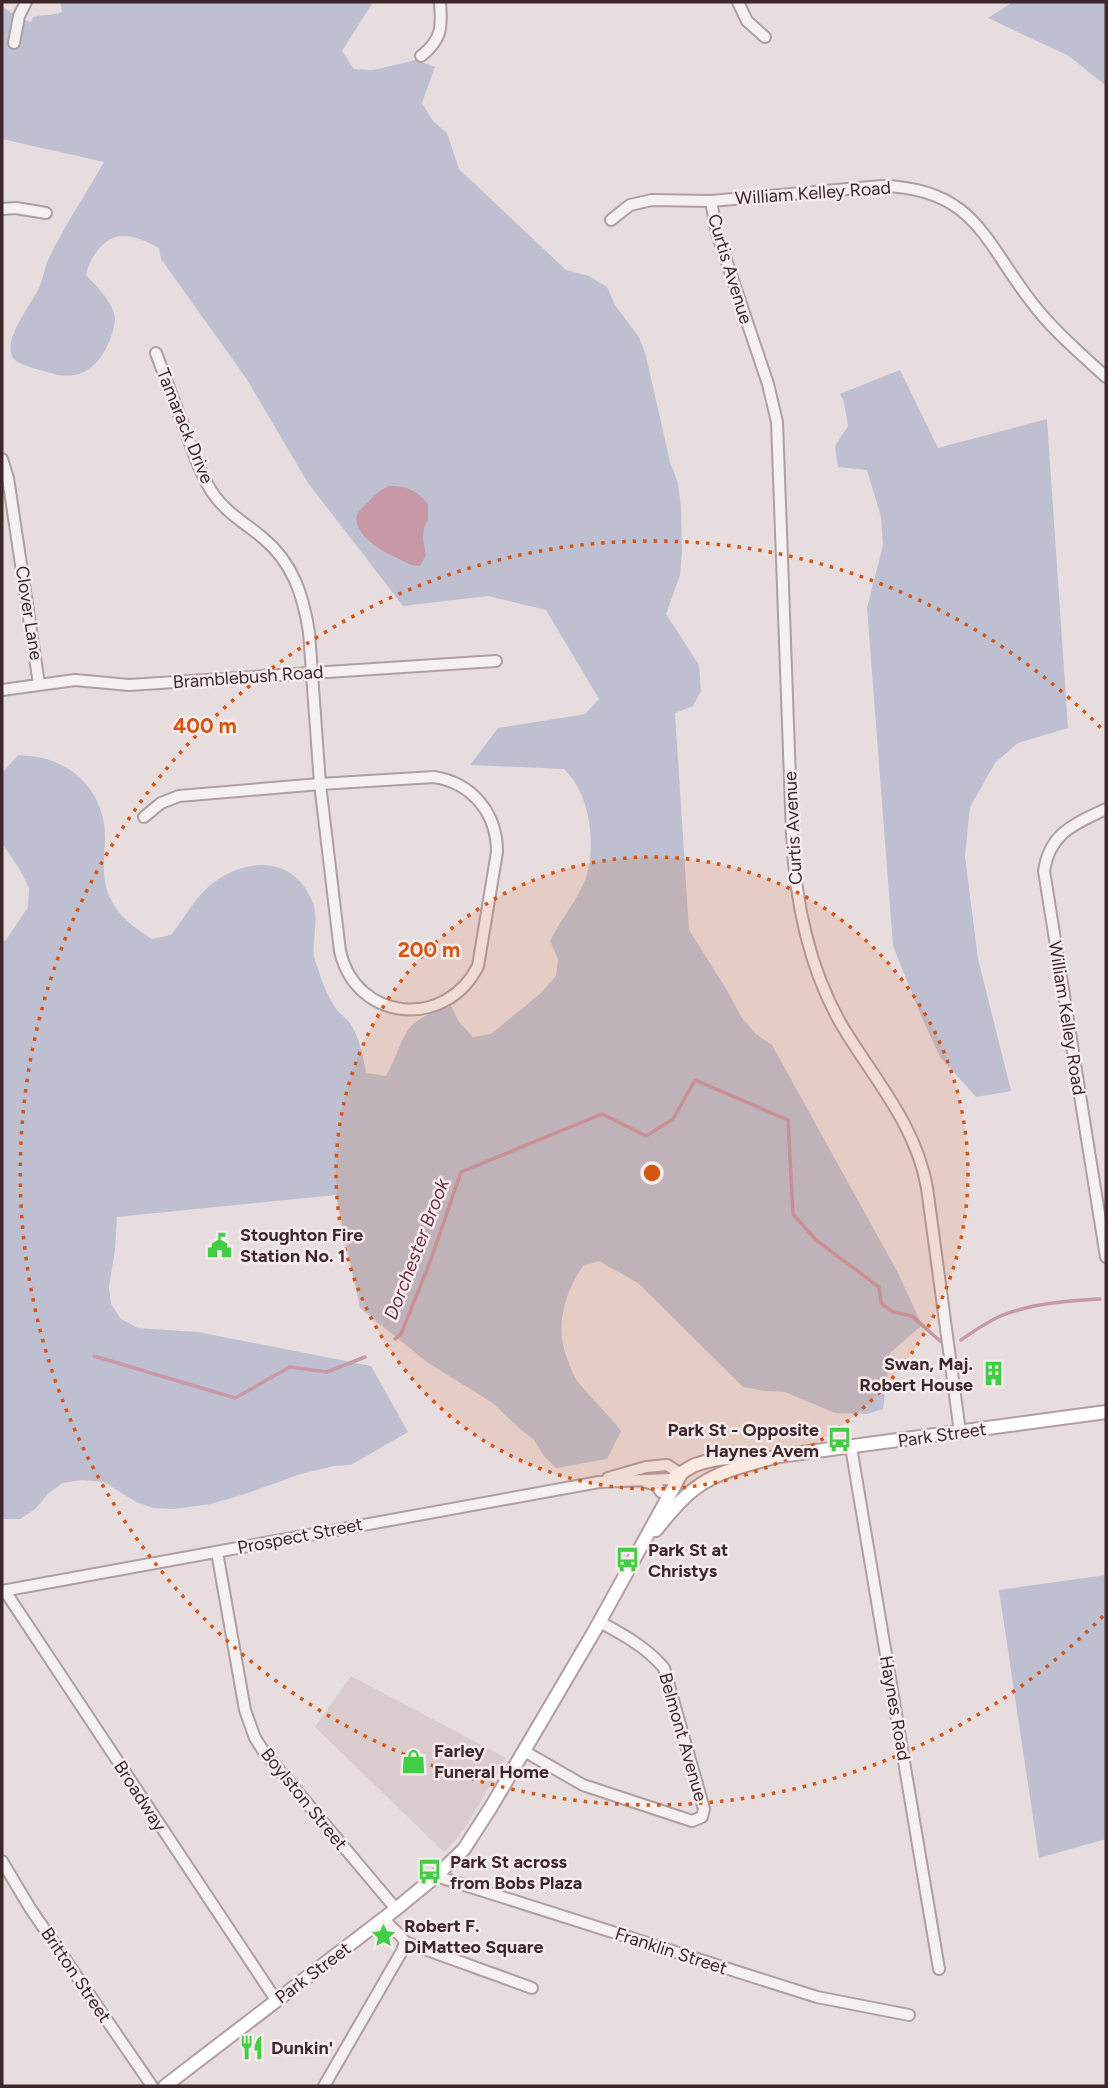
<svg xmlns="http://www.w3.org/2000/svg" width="1108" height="2088" font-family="Figtree,sans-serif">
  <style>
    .built { fill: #d9cbce }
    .green { fill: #bec0d1 }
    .water { fill: #c898a7 }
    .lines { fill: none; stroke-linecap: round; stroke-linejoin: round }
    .stream { stroke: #c898a7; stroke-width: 3.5 }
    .minor-casing { stroke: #ae9fa2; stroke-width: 14 }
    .major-casing { stroke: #b39da2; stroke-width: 16 }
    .minor { stroke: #f5f0f1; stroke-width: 10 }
    .major { stroke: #fff; stroke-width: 12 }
    .ring { fill: none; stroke: #d7540f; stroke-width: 3.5; stroke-dasharray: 3.5 7 }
    .labels { text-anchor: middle; stroke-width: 5; stroke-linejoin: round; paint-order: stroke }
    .street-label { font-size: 18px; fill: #3e272b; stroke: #f5ecee }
    .poi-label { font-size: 18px; font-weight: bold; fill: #3e272b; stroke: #f5ecee; text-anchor: start }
    .water-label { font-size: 19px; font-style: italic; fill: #713142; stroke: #f5ecee }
    .centre { fill: #d7540f; stroke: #f5ecee; stroke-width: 3.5 }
    .ring-label { font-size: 21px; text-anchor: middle; font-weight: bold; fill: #d7540f; stroke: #f5ecee; stroke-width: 5; stroke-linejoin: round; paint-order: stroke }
  </style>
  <rect width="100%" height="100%" fill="#e7dddf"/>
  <path class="built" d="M351,1676L506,1758L468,1823L457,1839L444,1852L315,1727Z"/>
  <g class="green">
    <path d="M60,2H373L342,51L354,69L373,70L416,60L435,67L422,103L433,121L447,133L459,169L566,270L589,276L607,287L615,305L639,337L646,356L670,462L678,483L681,507L682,553L680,575L666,614L699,665L701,691L693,706L675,713L689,930L725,987L742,1018L756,1034L772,1045L897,1271L922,1325L890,1353L883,1409L867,1414L835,1413L785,1392L766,1391L743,1387L638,1283L599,1261L583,1266C563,1295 554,1330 569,1363C571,1370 574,1377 578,1382C592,1399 608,1414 621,1431L607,1459L556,1468L544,1456L534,1440L520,1429L494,1404L427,1362L360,1308L336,1195L117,1217L115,1250L109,1287L111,1304L121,1319L138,1328L198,1332L371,1366L408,1432L351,1465L334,1466L301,1474L248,1493L211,1504L173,1509L153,1508L136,1502L104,1482L82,1480L62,1483L48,1494L35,1509L20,1519H2V942L6,940L28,907L29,888L20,870L2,843V773L18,755C30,756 43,757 55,762C87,775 106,805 105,839C105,857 101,874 108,893C115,913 134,928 152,939L171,935C183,920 193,901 207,888C242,857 294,853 313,903C319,921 312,939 314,957C315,962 318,967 319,972C324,986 329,1000 338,1011C341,1015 346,1018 349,1022C360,1037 363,1056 366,1073L386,1076C409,1034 397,1023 451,1006L459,1022L473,1037L491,1034L541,993L556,976L558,959L550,941C560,921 574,904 583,885C596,857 592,812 577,786C574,779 568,774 564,769L470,765L498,728L585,714L599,699L546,610L488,596L403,606L308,483L246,378L161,259L159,248C147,242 135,235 122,236C103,237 89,259 86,275C97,287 114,302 115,319C115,326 112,333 110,340C101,362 85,380 58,375C48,372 19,366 13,358C2,340 30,306 38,290C43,281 44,269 48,260C64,226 86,194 104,162L2,139V6L20,19L31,22L33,17C44,14 52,16 62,12Z"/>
    <path d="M1013,2H1106V86L1069,56L988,18Z"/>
    <path d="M900,370L938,448L1047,419L1068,728L1018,743L995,763L970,807L965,856L978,959L1011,1091L976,1097L940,1057L922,1018L893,946L867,608L883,545L881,517L867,470L838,467L835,446L848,426L844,402L840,394Z"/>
    <path d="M1106,1575V1839L1039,1858L999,1590Z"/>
  </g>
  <path class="water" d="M389,486C407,486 417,490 428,504V520L424,528L423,539L426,555L420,566C410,566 403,561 395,557C381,551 352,533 357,515C359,510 364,506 368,502C375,495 380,490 389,486Z"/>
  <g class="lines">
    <g class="stream">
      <path d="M395,1339L401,1334L430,1262L461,1172L602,1114L646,1136L673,1119L695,1080L788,1120L793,1214L816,1240L879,1287L881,1303L893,1312L912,1316L940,1341"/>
      <path d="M961,1340C974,1331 988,1321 1003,1315C1034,1303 1068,1301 1100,1299"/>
      <path d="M94,1356L235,1398L290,1367L327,1372L365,1357"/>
    </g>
    <defs>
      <g id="minor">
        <path d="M738,2L747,21L765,37"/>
        <path d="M14,43L19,16L26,2"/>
        <path d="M421,56C442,40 442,27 440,2"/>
        <path d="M711,201L717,233L768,384L777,422L792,834C795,900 808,966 841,1024C873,1078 916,1124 927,1188L960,1432"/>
        <path d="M2,209L16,208L46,213"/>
        <path d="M611,220L630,205L652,200L711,201L882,186C978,188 986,247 1037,309C1057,334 1083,356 1106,377"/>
        <path d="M2,459L8,478L39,684"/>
        <path d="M2,690L75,680L129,685L496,661"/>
        <path d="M1106,809C1075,824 1050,832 1044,871L1106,1257"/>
        <path d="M144,817L161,803L179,796L320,784L340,951C356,1022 446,1030 478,966L497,852C497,814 473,783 434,777L320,784L309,632C303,595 293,563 263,538C245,523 225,512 212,492C200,474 194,453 186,433C176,406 166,379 156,353"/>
        <path d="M851,1447L939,1969"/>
        <path d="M608,1478L646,1467L667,1465L681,1474"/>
        <path d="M646,1482L656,1485L661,1492"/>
        <path d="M217,1552L245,1710L255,1738L264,1752L396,1909"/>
        <path d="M2,1591L599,1482L670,1479"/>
        <path d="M5,1591L276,2000"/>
        <path d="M524,1751L583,1785L692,1821L702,1817L704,1809L664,1668C646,1647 624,1635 600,1622"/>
        <path d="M2,1861L30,1908L152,2086"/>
        <path d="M436,1876L817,1997L909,2015"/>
        <path d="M405,1942L532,1988"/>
        <path d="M324,2086L402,1951L405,1942L400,1935L383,1919"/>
      </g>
      <g id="major">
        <path d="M675,1477C682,1473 688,1468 695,1465C717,1457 741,1456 764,1456"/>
        <path d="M656,1530C667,1516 679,1501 693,1490C717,1471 749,1464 779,1456L1106,1412"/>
        <path d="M165,2086L396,1909L436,1876L464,1849L491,1807L595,1630L681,1474"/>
      </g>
    </defs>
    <use href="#minor" class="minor-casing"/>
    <use href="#major" class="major-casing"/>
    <use href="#minor" class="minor"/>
    <use href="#major" class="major"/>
  </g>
  <circle cx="652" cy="1173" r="316" fill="#d7540f" fill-opacity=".12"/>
  <g class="ring">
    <circle cx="652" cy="1173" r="316"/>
    <path d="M1103 1616A632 632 0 1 1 1103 730"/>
  </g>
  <defs>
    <symbol id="civic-bare" viewBox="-9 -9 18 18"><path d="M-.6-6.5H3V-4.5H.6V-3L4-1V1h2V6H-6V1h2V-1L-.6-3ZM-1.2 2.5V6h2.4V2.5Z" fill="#41cd44" stroke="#f5ecee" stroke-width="2.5" paint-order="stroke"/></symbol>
    <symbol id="building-bare" viewBox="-9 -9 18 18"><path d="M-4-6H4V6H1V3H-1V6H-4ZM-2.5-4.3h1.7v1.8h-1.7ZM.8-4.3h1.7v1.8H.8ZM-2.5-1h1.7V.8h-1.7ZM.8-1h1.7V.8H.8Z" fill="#41cd44" stroke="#f5ecee" stroke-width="2.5" paint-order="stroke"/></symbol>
    <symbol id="bus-bare" viewBox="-9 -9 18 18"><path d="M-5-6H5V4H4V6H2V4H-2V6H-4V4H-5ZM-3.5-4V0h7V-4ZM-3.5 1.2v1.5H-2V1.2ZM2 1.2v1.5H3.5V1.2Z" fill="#41cd44" stroke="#f5ecee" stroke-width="2.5" paint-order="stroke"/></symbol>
    <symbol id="shop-bare" viewBox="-9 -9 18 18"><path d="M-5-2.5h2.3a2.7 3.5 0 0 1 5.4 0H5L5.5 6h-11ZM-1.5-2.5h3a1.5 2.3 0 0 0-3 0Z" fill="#41cd44" stroke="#f5ecee" stroke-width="2.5" paint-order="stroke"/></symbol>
    <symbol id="sight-bare" viewBox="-9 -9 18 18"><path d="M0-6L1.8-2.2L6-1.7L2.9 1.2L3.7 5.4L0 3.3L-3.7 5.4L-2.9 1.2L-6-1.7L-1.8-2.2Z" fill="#41cd44" stroke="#f5ecee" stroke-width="2.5" paint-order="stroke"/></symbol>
    <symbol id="restaurant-bare" viewBox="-9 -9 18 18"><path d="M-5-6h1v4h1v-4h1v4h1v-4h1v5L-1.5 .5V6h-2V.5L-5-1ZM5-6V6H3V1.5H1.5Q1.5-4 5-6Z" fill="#41cd44" stroke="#f5ecee" stroke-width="2.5" paint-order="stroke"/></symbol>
  </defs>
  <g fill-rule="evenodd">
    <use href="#civic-bare" x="202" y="1228" width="35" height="35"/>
    <use href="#building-bare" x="976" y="1356" width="35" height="35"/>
    <use href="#bus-bare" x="822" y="1422" width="35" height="35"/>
    <use href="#bus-bare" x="610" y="1542" width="35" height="35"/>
    <use href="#shop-bare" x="396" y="1744" width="35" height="35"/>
    <use href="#bus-bare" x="412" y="1854" width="35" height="35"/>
    <use href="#sight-bare" x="366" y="1918" width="35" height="35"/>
    <use href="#restaurant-bare" x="234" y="2030" width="35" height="35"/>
  </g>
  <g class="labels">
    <g class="street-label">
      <text transform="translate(813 193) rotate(-4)" y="6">William Kelley Road</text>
      <text transform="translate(730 269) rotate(73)" y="6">Curtis Avenue</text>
      <text transform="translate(185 426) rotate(68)" y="6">Tamarack Drive</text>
      <text transform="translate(29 613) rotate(81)" y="6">Clover Lane</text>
      <text transform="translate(248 677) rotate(-4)" y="6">Bramblebush Road</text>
      <text transform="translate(793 828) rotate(-93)" y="6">Curtis Avenue</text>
      <text transform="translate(1067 1018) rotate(81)" y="6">William Kelley Road</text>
      <text transform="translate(942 1435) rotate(-8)" y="6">Park Street</text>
      <text transform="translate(300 1536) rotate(-11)" y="6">Prospect Street</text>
      <text transform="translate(895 1708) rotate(80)" y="6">Haynes Road</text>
      <text transform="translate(683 1737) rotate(74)" y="6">Belmont Avenue</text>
      <text transform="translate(140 1796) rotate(57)" y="6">Broadway</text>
      <text transform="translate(304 1799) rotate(51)" y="6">Boylston Street</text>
      <text transform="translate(671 1951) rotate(18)" y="6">Franklin Street</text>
      <text transform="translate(313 1973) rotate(-37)" y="6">Park Street</text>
      <text transform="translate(76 1975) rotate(56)" y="6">Britton Street</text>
    </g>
    <g class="poi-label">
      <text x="240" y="1241">Stoughton Fire<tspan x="240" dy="21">Station No. 1</tspan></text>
      <text x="973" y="1370" text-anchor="end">Swan, Maj.<tspan x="973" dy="21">Robert House</tspan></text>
      <text x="819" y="1436" text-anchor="end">Park St - Opposite<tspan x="819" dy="21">Haynes Avem</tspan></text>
      <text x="648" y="1556">Park St at<tspan x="648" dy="21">Christys</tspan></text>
      <text x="434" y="1757">Farley<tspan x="434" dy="21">Funeral Home</tspan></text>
      <text x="450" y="1868">Park St across<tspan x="450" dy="21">from Bobs Plaza</tspan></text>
      <text x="404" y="1932">Robert F.<tspan x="404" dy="21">DiMatteo Square</tspan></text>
      <text x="271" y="2054">Dunkin'</text>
    </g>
    <g class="water-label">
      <text transform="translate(416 1249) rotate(-69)" y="7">Dorchester Brook</text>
    </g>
  </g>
  <circle cx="652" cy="1173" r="10" class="centre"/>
  <g class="ring-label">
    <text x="205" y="733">400 m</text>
    <text x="429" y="957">200 m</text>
  </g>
  <rect width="1108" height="2088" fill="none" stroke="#3e272b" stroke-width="7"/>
</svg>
